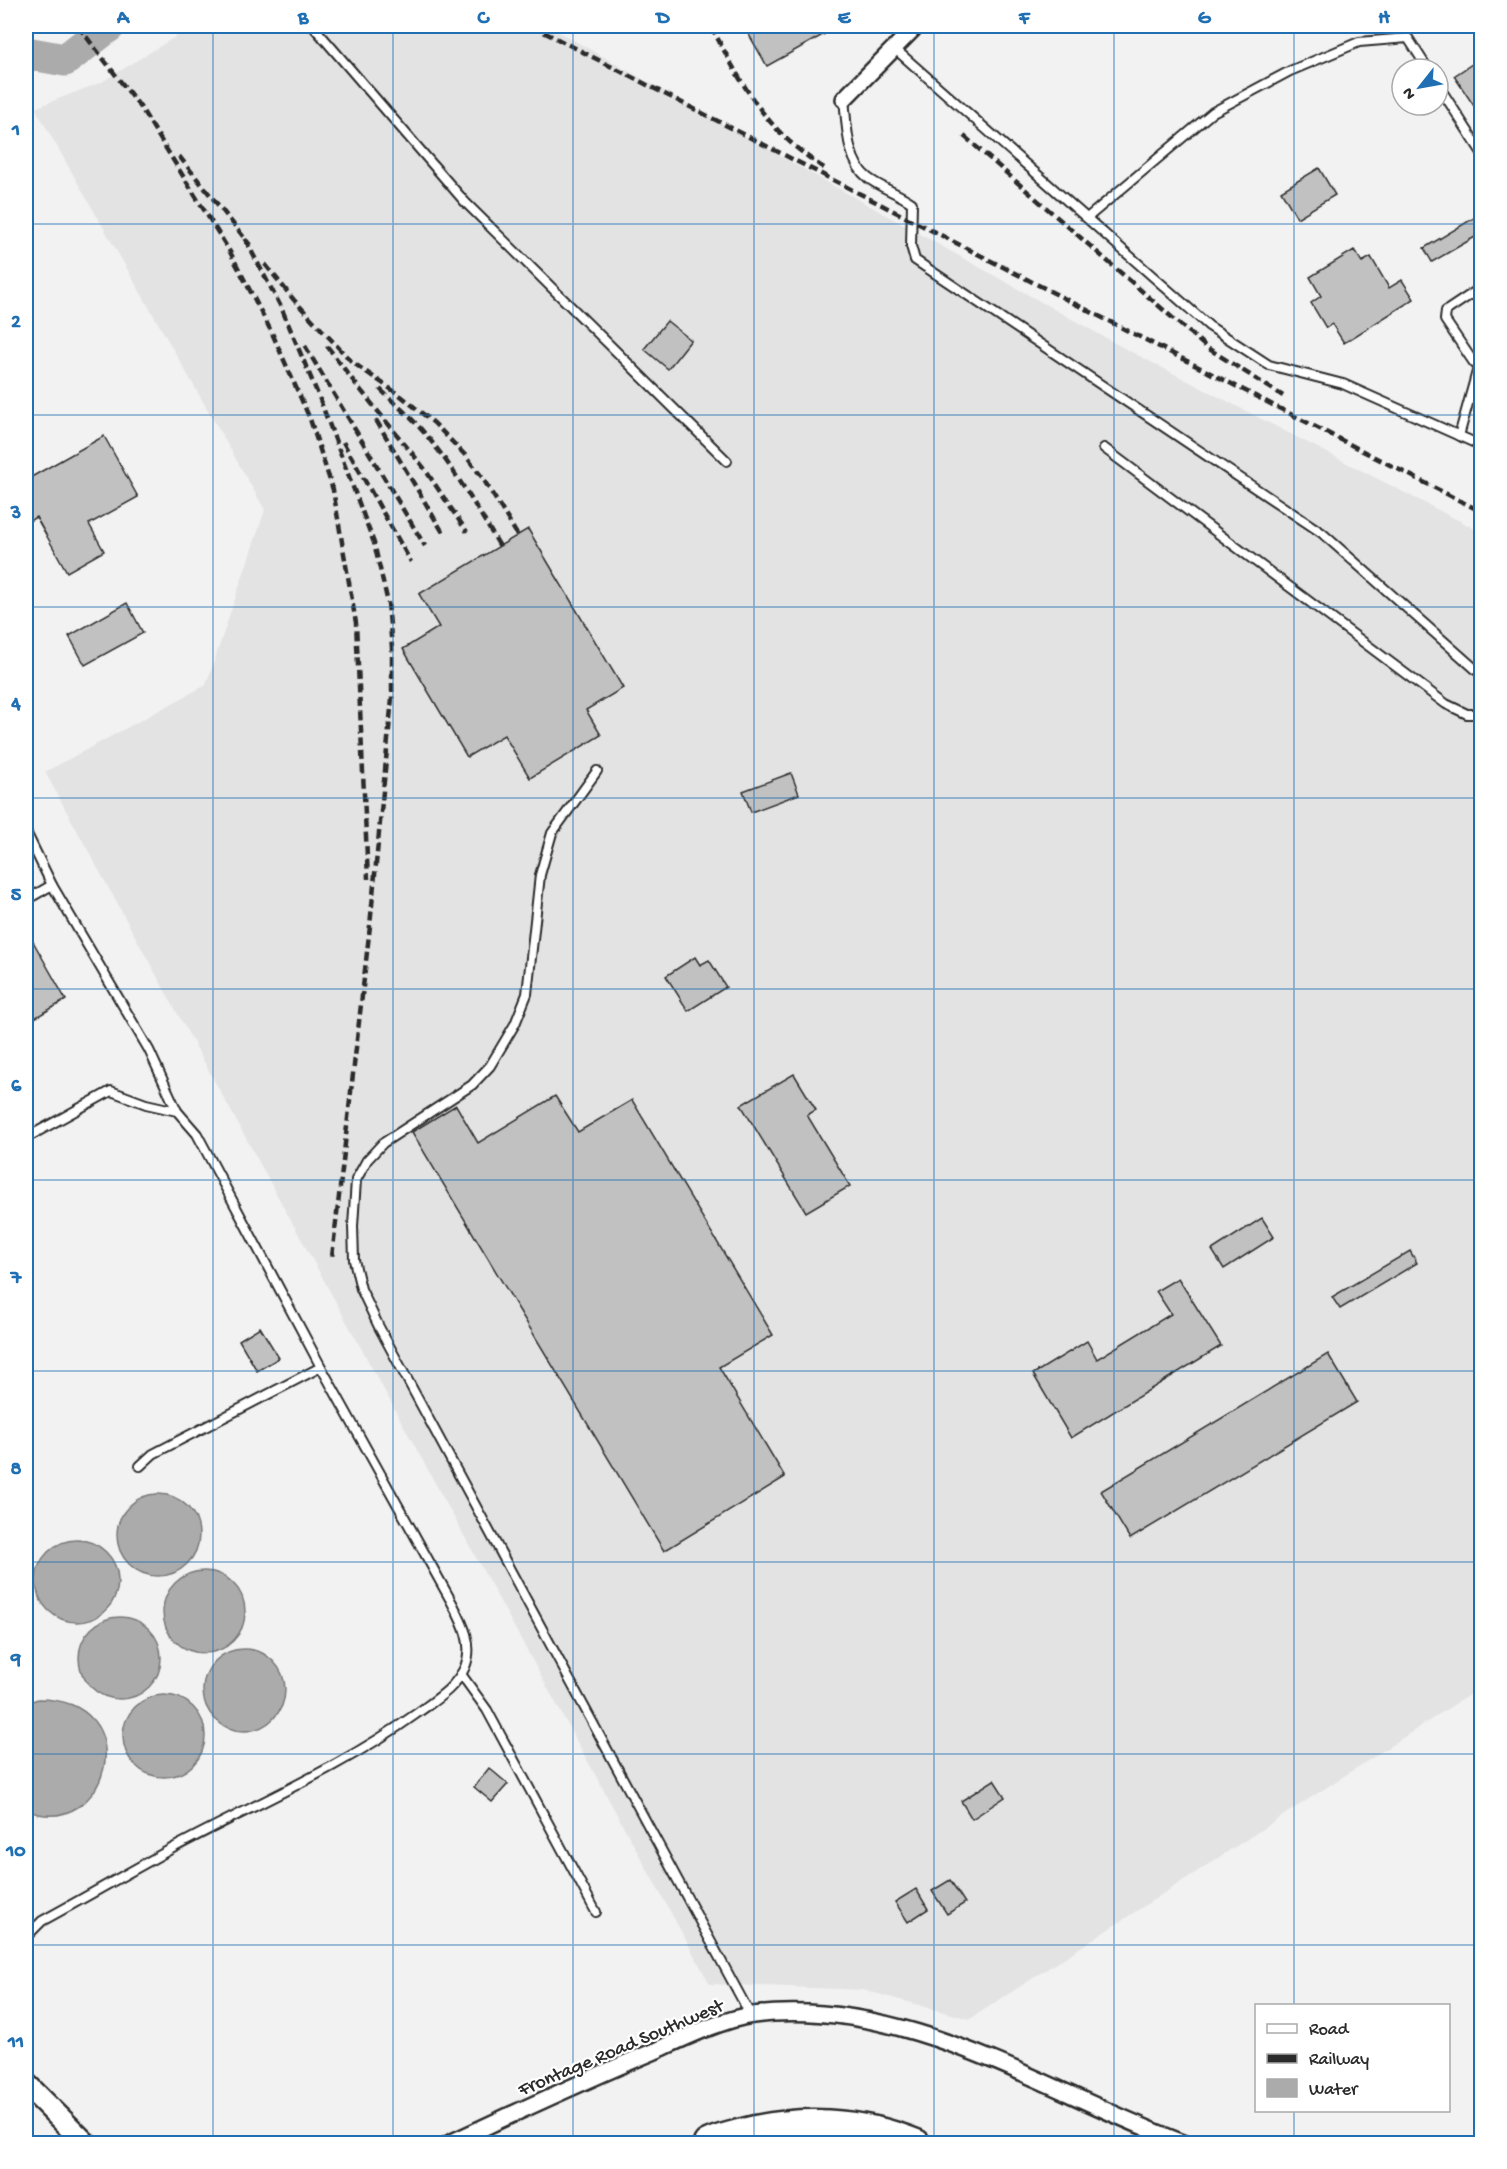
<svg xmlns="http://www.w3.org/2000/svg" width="1507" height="2169" font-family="'Gochi Hand',sans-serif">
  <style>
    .built { fill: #e3e3e3 }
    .water { fill: #ababab; stroke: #787878; stroke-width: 1.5 }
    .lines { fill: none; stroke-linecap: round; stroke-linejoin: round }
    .river { stroke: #ababab; stroke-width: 33 }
    .building { fill: #c1c1c1; stroke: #2b2b2b; stroke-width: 1.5 }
    .service-casing { stroke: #2b2b2b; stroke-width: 12 }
    .minor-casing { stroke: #2b2b2b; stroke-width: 20 }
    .secondary-casing { stroke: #2b2b2b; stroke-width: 26 }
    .motorway-casing { stroke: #2b2b2b; stroke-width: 33 }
    .service { stroke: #fff; stroke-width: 8 }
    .minor { stroke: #fff; stroke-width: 15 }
    .secondary { stroke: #fff; stroke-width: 21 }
    .motorway { stroke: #fff; stroke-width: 28 }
    .rail { stroke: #2b2b2b; stroke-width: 4.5; stroke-dasharray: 9 4.5; stroke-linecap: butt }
    .grid { fill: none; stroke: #1f6fb2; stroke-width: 1.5; stroke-opacity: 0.55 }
    .labels { text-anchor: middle; stroke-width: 4.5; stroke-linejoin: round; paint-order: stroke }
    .street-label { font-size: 20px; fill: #2b2b2b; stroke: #fff }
    .neatline { fill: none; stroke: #1f6fb2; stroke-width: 2 }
    .grid-label { font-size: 20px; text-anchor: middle; font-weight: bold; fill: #1f6fb2 }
  </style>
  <rect width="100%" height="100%" fill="#f2f2f2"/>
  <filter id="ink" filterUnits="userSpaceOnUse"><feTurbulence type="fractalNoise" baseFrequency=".0167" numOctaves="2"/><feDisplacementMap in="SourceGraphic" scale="12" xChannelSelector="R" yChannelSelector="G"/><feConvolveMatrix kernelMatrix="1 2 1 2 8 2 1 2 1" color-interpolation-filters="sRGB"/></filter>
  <g filter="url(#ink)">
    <path class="built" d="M181,26H548L1120,346L1481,532V1687L970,2019L863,1990L710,1984L45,772L206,685L265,510L35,108L102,82L175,37Z"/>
    <g class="water">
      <circle cx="158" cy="1535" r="41"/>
      <circle cx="77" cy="1581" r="41"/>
      <circle cx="204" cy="1612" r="41"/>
      <circle cx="120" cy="1658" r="41"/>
      <circle cx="244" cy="1690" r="41"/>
      <circle cx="164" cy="1736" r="41"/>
      <path d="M38,1699C148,1699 108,1844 26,1810V1703Z"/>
    </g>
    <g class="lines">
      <path class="river" d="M26,53L65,60L109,26"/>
    </g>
    <g class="building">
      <path d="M744,26H839L767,66Z"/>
      <path d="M1472,64L1482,79V118L1454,76Z"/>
      <path d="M1319,168L1335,195L1297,218L1281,191Z"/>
      <path d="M1482,213V233L1432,262L1424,248Z"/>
      <path d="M1354,250L1362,262L1371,257L1389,288L1402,280L1414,299L1344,343L1332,324L1326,328L1311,303L1321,296L1310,277Z"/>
      <path d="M667,321L691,340L668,369L644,349Z"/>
      <path d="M104,436L138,497L89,524L104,551L67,572L36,517L26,523V480Z"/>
      <path d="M528,529L623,688L586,710L601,735L530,778L504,735L467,757L403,649L439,627L419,594Z"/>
      <path d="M127,603L143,633L85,665L69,636Z"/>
      <path d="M791,773L799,794L751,812L743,791Z"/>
      <path d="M26,929L66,1000L26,1023Z"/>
      <path d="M695,957L700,965L709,960L726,987L688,1011L666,976Z"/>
      <path d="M794,1074L816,1110L807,1115L850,1186L806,1212L741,1105Z"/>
      <path d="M555,1096L578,1132L632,1100L773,1335L719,1367L785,1477L664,1551L412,1132L456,1105L478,1143Z"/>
      <path d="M1262,1218L1274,1237L1224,1269L1212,1250Z"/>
      <path d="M1410,1251L1417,1263L1340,1309L1332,1297Z"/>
      <path d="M1178,1278L1221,1346L1071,1438L1033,1374L1087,1341L1097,1359L1171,1314L1156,1291Z"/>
      <path d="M260,1327L279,1358L257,1371L239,1340Z"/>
      <path d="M1328,1354L1357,1402L1130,1539L1101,1491Z"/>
      <path d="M489,1768L508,1784L492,1802L474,1787Z"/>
      <path d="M994,1780L1005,1797L972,1819L961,1801Z"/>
      <path d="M950,1880L965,1903L947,1914L932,1891Z"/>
      <path d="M916,1889L928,1909L908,1922L895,1902Z"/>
    </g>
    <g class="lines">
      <defs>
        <g id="service">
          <path d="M313,26L465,202L727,461"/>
          <path d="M894,48L1209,326L1269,365L1343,384L1482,446"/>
          <path d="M1438,85L1482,153"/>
          <path d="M844,99C847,124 846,161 868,178C881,188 898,193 912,203L911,246L915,260L1322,533L1482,675"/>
          <path d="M1087,218L1213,112L1290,71L1359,42L1408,38L1428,69"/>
          <path d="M1482,287L1446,311L1445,320L1474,363L1482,364"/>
          <path d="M1459,436L1479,364"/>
          <path d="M1104,448L1446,704L1467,714H1482"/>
          <path d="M597,771L552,833L540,875L527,994L515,1024L490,1066L472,1085L383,1143L367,1160L356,1180L353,1226L354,1260L361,1289L379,1327L751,2016"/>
          <path d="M26,832L52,885"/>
          <path d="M26,900L52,885L149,1050L177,1111"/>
          <path d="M26,1138L111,1091L146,1104L177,1111L197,1134L321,1367L450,1599C461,1620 475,1643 465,1667C455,1689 435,1700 416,1714C341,1768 255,1804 173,1848C129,1872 86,1897 42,1921L26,1937"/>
          <path d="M140,1466L153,1454L321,1367"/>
          <path d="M461,1674L487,1710L596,1912"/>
        </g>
        <g id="minor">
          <path d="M844,99L916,26"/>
          <path d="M448,2144C517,2112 585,2080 655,2051C682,2039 723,2019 753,2015C908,1996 1046,2092 1186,2144"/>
        </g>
        <path id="secondary" d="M26,2084L86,2144"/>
        <path id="motorway" d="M708,2144C718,2139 729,2137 739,2134C798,2118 860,2121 916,2144"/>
      </defs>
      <use href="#service" class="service-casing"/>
      <use href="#minor" class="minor-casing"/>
      <use href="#secondary" class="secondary-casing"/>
      <use href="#motorway" class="motorway-casing"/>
      <use href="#service" class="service"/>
      <use href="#minor" class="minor"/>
      <use href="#secondary" class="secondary"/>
      <use href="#motorway" class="motorway"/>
      <g class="rail">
        <path d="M78,26L141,108L230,252L272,333L310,419L333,490L356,623L368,879"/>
        <path d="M532,26L1482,512"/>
        <path d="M711,26C743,86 764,129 824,168"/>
        <path d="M964,136L1206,347L1283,396"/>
        <path d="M179,156L250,245"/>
        <path d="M245,239L281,307L319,397L374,543L388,603L392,648V698L370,926L332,1257"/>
        <path d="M265,264L294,300L352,362L401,396L434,423L465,455L482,477L518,536"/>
        <path d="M305,346L425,546"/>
        <path d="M327,346L355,383L424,468L467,532"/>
        <path d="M380,389C393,402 408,414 420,428C452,464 476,507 501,548"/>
        <path d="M376,420L445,536"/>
        <path d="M343,442L411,562"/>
      </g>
    </g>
  </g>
  <path class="grid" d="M213,26V2144M393,26V2144M573,26V2144M754,26V2144M934,26V2144M1114,26V2144M1294,26V2006M26,224H1482M26,415H1482M26,607H1482M26,798H1482M26,989H1482M26,1180H1482M26,1371H1482M26,1562H1482M26,1754H1482M26,1945H1482M1294,2110V2144"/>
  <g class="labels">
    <g class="street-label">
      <text transform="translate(620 2046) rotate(-23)" y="7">Frontage Road Southwest</text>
    </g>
  </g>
  <rect width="1507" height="2169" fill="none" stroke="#fff" stroke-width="66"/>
  <rect x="1255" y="2004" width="195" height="108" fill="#ffffff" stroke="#aaaaaa" stroke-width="1.5"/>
  <rect x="1267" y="2024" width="30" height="9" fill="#ffffff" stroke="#aaaaaa" stroke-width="1.5"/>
  <text x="1309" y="2034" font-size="18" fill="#2b2b2b">Road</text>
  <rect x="1267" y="2054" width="30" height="9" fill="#2b2b2b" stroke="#aaaaaa" stroke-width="1.5"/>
  <text x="1309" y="2064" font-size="18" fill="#2b2b2b">Railway</text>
  <rect x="1267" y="2079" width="30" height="18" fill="#ababab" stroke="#aaaaaa" stroke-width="1.5"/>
  <text x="1309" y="2094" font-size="18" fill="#2b2b2b">Water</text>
  <g transform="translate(1420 87) rotate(239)"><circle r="28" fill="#ffffff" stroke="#aaaaaa" stroke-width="1.5"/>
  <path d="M0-4.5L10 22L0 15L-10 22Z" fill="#1f6fb2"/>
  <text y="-9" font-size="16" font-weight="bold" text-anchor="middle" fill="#2b2b2b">N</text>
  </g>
  <rect x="33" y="33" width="1441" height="2103" class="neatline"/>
  <g class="grid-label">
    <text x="123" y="23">A</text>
    <text x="303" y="23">B</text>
    <text x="483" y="23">C</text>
    <text x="663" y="23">D</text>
    <text x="844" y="23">E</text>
    <text x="1024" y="23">F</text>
    <text x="1204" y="23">G</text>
    <text x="1384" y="23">H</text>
    <text x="16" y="135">1</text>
    <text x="16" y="327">2</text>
    <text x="16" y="518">3</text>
    <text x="16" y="709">4</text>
    <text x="16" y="900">5</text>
    <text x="16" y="1091">6</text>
    <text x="16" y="1283">7</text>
    <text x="16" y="1474">8</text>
    <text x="16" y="1665">9</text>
    <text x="16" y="1856">10</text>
    <text x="16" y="2047">11</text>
  </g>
</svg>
